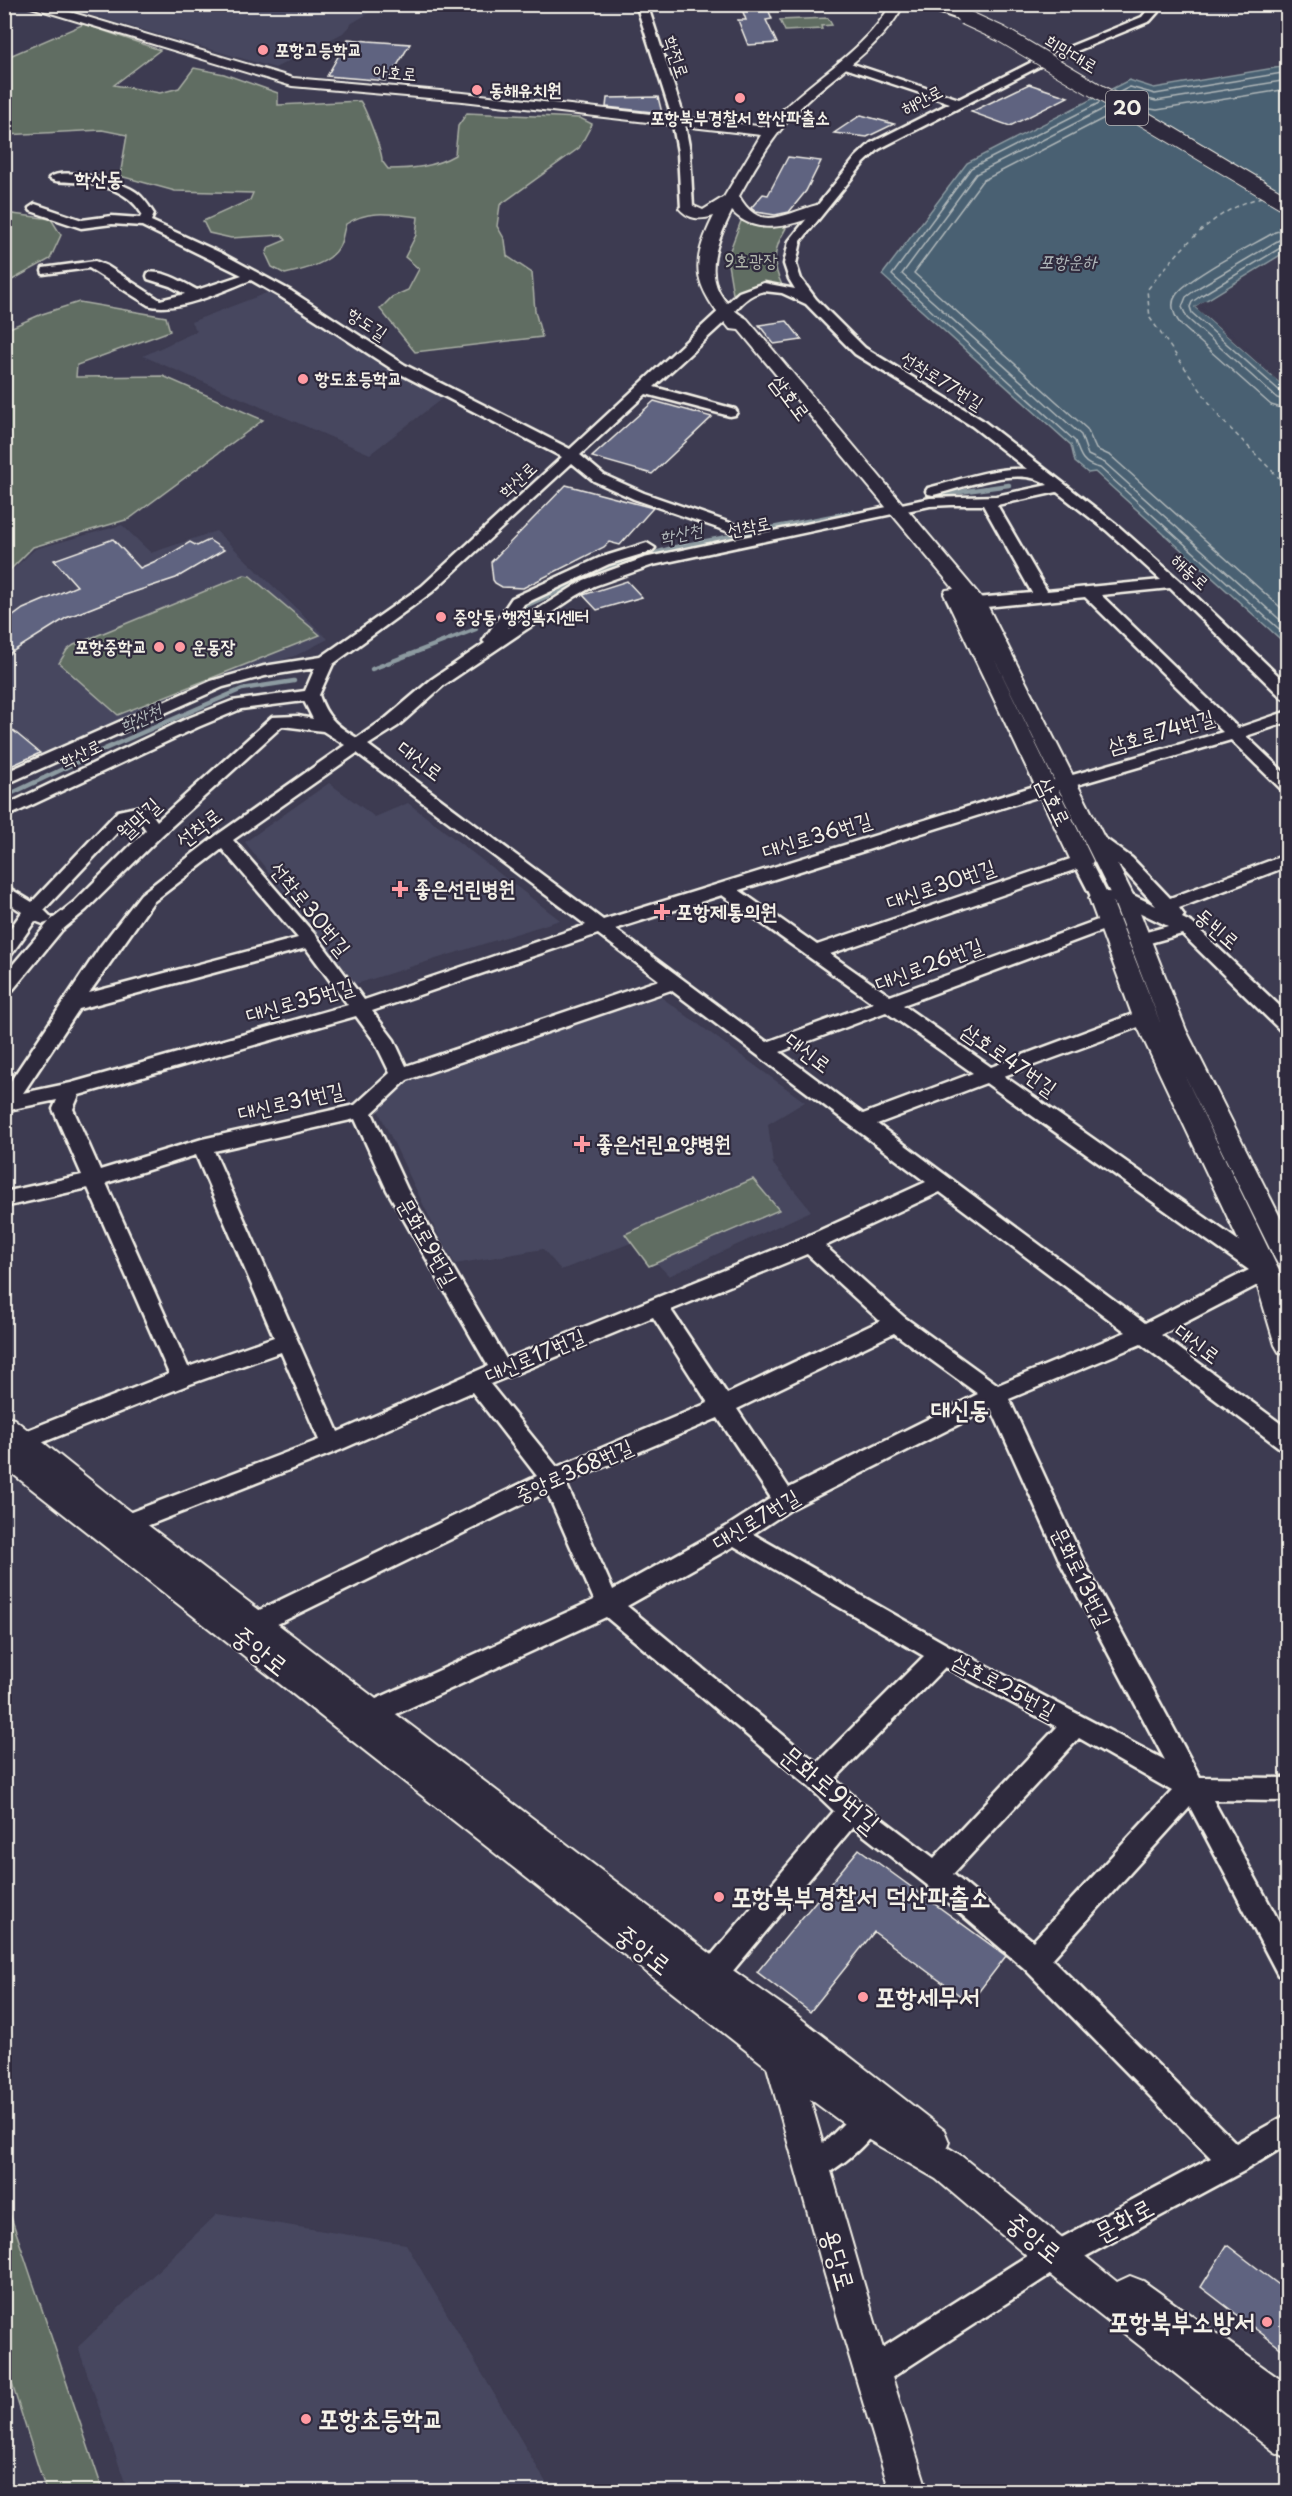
<svg xmlns="http://www.w3.org/2000/svg" width="1292" height="2496" font-family="'Playpen Sans','Poor Story',sans-serif">
  <style>
    .built { fill: #47475f }
    .green { fill: #606d62; stroke: #aaafa5; stroke-width: 1.5 }
    .water { fill: #496172; stroke: #8d9ba1; stroke-width: 1.5 }
    .pier { fill: #3d3b51 }
    .lines { fill: none; stroke-linecap: round; stroke-linejoin: round }
    .shore { stroke: #b0b7b9; stroke-width: 1.5 }
    .stream { stroke: #8d9ba1; stroke-width: 4.5 }
    .ferry { stroke: #b0b7b9; stroke-width: 1.5; stroke-dasharray: 4.5 4; stroke-linecap: butt }
    .building { fill: #5e6380; stroke: #f4f1e8; stroke-width: 1.5 }
    .minor-casing { stroke: #f4f1e8; stroke-width: 5 }
    .major-casing { stroke: #f4f1e8; stroke-width: 4 }
    .minor { fill: #2f2a3d; fill-rule: evenodd }
    .major { fill: #2f2a3d; fill-rule: evenodd }
    .major-bridge-casing { stroke: #f4f1e8; stroke-width: 17; stroke-linecap: butt }
    .major-bridge { stroke: #2f2a3d; stroke-width: 15 }
    .poi-dot { fill: #ff9aa2; stroke: #2f2a3d; stroke-width: 2 }
    .labels { text-anchor: middle; stroke-width: 4.5; stroke-linejoin: round; paint-order: stroke }
    .far-poi-label { font-size: 18px; font-weight: bold; fill: #f4f1e8; stroke: #2f2a3d; text-anchor: start }
    .far-street-label { font-size: 18px; fill: #f4f1e8; stroke: #2f2a3d }
    .far-park-label { font-size: 18px; fill: #b1b6ac; stroke: #2f2a3d }
    .far-water-label { font-size: 18px; font-style: italic; fill: #b0b7b9; stroke: #2f2a3d }
    .shield { fill: #2f2a3d; stroke: #b9b5b5; stroke-width: 1.5 }
    .shield-label { font-size: 20px; font-weight: bold; fill: #f4f1e8 }
    .far-quarter-label { font-size: 20px; font-weight: bold; fill: #f4f1e8; stroke: #2f2a3d }
    .street-label { font-size: 21px; fill: #f4f1e8; stroke: #2f2a3d }
    .poi-label { font-size: 21px; font-weight: bold; fill: #f4f1e8; stroke: #2f2a3d; text-anchor: start }
    .quarter-label { font-size: 24px; font-weight: bold; fill: #f4f1e8; stroke: #2f2a3d }
    .near-street-label { font-size: 26px; fill: #f4f1e8; stroke: #2f2a3d }
    .near-poi-label { font-size: 26px; font-weight: bold; fill: #f4f1e8; stroke: #2f2a3d; text-anchor: start }
  </style>
  <rect width="100%" height="100%" fill="#3d3b51"/>
  <filter id="ink" filterUnits="userSpaceOnUse"><feTurbulence type="fractalNoise" baseFrequency=".0167" numOctaves="2"/><feDisplacementMap in="SourceGraphic" scale="12" xChannelSelector="R" yChannelSelector="G"/><feConvolveMatrix kernelMatrix="1 2 1 2 8 2 1 2 1" color-interpolation-filters="sRGB"/></filter>
  <g filter="url(#ink)">
    <g class="built">
      <path d="M56,5H383L352,23L343,33L275,68Z"/>
      <path d="M269,292L344,334L378,361L444,397L370,454L143,356L197,331L191,322Z"/>
      <path d="M122,525L151,553L216,531L328,639L297,655L186,691L5,773V577L35,549Z"/>
      <path d="M329,783L375,817L408,803L560,920L356,984L245,842Z"/>
      <path d="M661,997L805,1102L768,1124L773,1164L811,1211L669,1276L636,1241L561,1270L543,1249L455,1264L435,1229L376,1106L389,1087L421,1070Z"/>
      <path d="M217,2214L406,2244L551,2491H128L78,2347Z"/>
    </g>
    <g class="green">
      <path d="M828,18L832,25L821,26L822,29L785,31L780,20Z"/>
      <path d="M84,24L160,50L114,85L160,93L179,88L194,68L224,74L278,93V105L360,101C365,107 383,154 382,161L388,169C412,169 434,167 455,155L458,126L467,113L580,118L592,124L579,148L500,205L497,226L505,240L507,256L532,273L535,311L542,337L415,352L380,309L392,297L408,290L419,269L405,257L416,235L418,217C392,214 368,209 346,224C343,231 343,240 339,247C330,264 303,270 285,274L272,267L266,254L269,247L286,240L282,235L231,238L209,233L203,221L250,200L253,193L175,191L120,176L127,135L102,130L5,135V58Z"/>
      <path d="M5,213L51,219L61,235L50,259L5,284Z"/>
      <path d="M741,221L781,225L786,228C774,248 771,263 782,285H756L733,294L727,258Z"/>
      <path d="M79,302L166,317L170,331L77,365L76,377L163,376L263,420L129,519L33,547L5,575V330L42,314Z"/>
      <path d="M244,575L250,576L320,635L118,715L59,663L67,650L74,645Z"/>
      <path d="M753,1179L779,1210L649,1266L625,1234Z"/>
      <path d="M4,2199H5L103,2491H46L5,2362Z"/>
    </g>
    <path class="water" d="M1287,66V251L1195,307L1287,389V645L1095,472L1088,473L1075,462L1071,445L882,275L967,163L1129,80L1154,88Z"/>
    <path class="pier" d="M1205,300L1209,301L1200,307L1288,385L1287,389L1195,307Z"/>
    <g class="lines">
      <g class="shore">
        <path d="M1118,93L1130,87L1155,94L1288,72"/>
        <path d="M1126,97L1131,95L1156,101L1288,80"/>
        <path d="M1099,103L971,168L892,275L1075,441C1080,456 1083,465 1100,468L1288,637"/>
        <path d="M1107,107L976,174L902,274L1081,435L1088,455L1105,463L1288,627"/>
        <path d="M1144,108L1157,110L1288,89"/>
        <path d="M1116,112L982,181L914,273L1087,429L1096,449L1111,456L1288,614"/>
        <path d="M1288,229L1275,232C1253,245 1189,276 1176,295C1169,305 1175,317 1181,325L1271,405L1288,410"/>
        <path d="M1288,238L1279,240L1198,288L1186,297L1182,307L1187,318L1277,398L1288,401"/>
        <path d="M1288,246L1282,247L1202,295L1192,302L1190,307L1192,313L1281,392L1288,393"/>
      </g>
      <g class="stream">
        <path d="M931,496L1009,485"/>
        <path d="M523,607L627,561L676,547L853,512"/>
        <path d="M372,669L476,629"/>
        <path d="M4,797L107,748L242,689L294,681"/>
      </g>
      <path class="ferry" d="M1262,197C1210,211 1180,250 1147,290L1150,318L1220,418L1288,487"/>
    </g>
    <g class="building">
      <path d="M740,4H766L772,19L766,20L777,43L748,45L738,20H746Z"/>
      <path d="M348,39L368,41L410,44L388,81L327,76Z"/>
      <path d="M1029,84L1068,97L1010,126L971,112Z"/>
      <path d="M658,97L662,113L606,107L607,98Z"/>
      <path d="M861,115L894,124L867,137L834,133Z"/>
      <path d="M788,157L821,161L806,191L789,212L775,215L756,212L751,208L763,194L768,195Z"/>
      <path d="M787,321L802,340L774,344L759,325Z"/>
      <path d="M654,401L712,417L652,474L592,457Z"/>
      <path d="M566,485L653,508L620,545L609,542L604,547L523,588L502,587L495,583L493,580L491,562Z"/>
      <path d="M113,539L140,568L167,556L190,542L197,546L209,540L224,550L176,578L122,596L66,618L4,657V623L23,609L77,586L54,560Z"/>
      <path d="M627,581L642,597L597,610L583,595Z"/>
      <path d="M4,723L40,753L4,769Z"/>
      <path d="M859,1849L1006,1956L970,2003L874,1932L810,2012L757,1972Z"/>
      <path d="M1227,2245L1287,2291V2353L1201,2287Z"/>
    </g>
    <g class="lines">
      <defs>
        <g id="minor">
          <path d="M636,4H647L683,114L690,152L693,208L691,211L687,212L681,208L678,152L671,114Z"/>
          <path d="M1145,4H1156L1158,12L1150,21L1040,66L879,149L864,163L801,241L796,264L801,279L816,299L865,348L982,420L1116,524L1179,580L1288,685V700L1282,698L1170,588L1101,595L1238,728L1288,711V722L1246,736L1288,776V791L1282,790L1231,740L1053,792L739,890L817,945L1082,855L1088,857L1106,892L1129,893L1156,906L1120,866L1087,842L1084,838L1087,834H1099L1132,858L1170,898L1288,854V866L1179,908L1184,915L1182,918L1192,923L1288,1014V1032L1281,1031L1182,934L1139,946L1132,944L1130,940L1132,936L1168,926L1120,903L1094,902L1077,869L830,954L890,996L1103,918H1115L1118,922L1115,926L903,1005L991,1067L1138,1012L1145,1011L1152,1012L1155,1017L1152,1022L1004,1076L1273,1265L1277,1271L1273,1277L1161,1335L1288,1429V1451L1280,1448L1141,1344L1009,1399L1084,1562L1200,1777L1288,1778V1801L1213,1800L1288,1938V1979L1278,1975L1190,1807L1052,1959L1236,2143L1288,2114V2144L1244,2171L1079,2260L1062,2267L882,2384L871,2388L860,2384L856,2373L860,2362L1044,2245L1063,2237L1211,2158L1024,1968L926,1884L853,1827L722,1984L712,1988L702,1984L698,1975L702,1966L834,1811L809,1787L606,1617L381,1721L372,1724L363,1721L360,1713L363,1705L594,1600L547,1492L263,1631L254,1634L245,1631L242,1624L245,1617L537,1476L472,1392L340,1450L126,1534L118,1531L114,1524L118,1517L319,1440L281,1352L190,1384L31,1447L23,1450L15,1447L12,1441L15,1435L169,1374L88,1188L4,1207V1192L82,1175L53,1109L57,1100L13,1109L4,1114V1091L100,947L141,894L217,835L345,745L323,731L282,726L162,835L86,910L62,930L11,992L4,994V975L49,922L43,924L35,921L11,955L4,957V937L22,912L4,900V885L32,902L118,811L141,806L147,807L157,821L272,717L298,716L313,719L304,701L241,709L198,727L4,818V806L186,719L232,701L305,691L315,668L265,676L223,687L4,785V773L211,681L264,666L321,657L422,586L562,457L395,371L281,297L251,280C224,290 176,314 148,305L89,268L43,274L42,271L43,268L95,261L107,266L160,300L185,294L170,286L148,279L147,276L148,273C164,270 184,283 197,290L242,275L142,226L112,224L81,228L31,211L29,208L35,204L82,220L112,216L140,218L142,214C127,189 99,183 71,182C63,181 55,183 49,178C63,166 121,181 136,192C144,198 149,206 154,214L151,221L221,253L291,291L405,365L570,449L739,292L764,283L795,289L789,279L784,264L789,241L856,157L871,143L950,103L839,66V62H847L959,99L1032,62L1142,17L1147,11ZM764,291L782,293L806,304L855,354L972,426L1027,469C992,467 961,480 928,488L926,491L928,494L933,495C964,488 1020,464 1048,485L996,496L930,498L644,558L584,580L508,628L524,604L609,564L652,551L655,548L647,543L599,558L512,598L483,641L485,643L432,679L386,718L357,738C337,726 326,717 319,695L333,664L432,592L572,463L594,481L634,499L732,533H742L745,530L742,527L644,493L604,475L580,455L646,394L730,416L735,415L737,412L735,409L654,387L731,316C740,304 749,294 764,291ZM1057,492L1106,530L1161,580L1047,591L997,505ZM951,505H983L1032,593L976,598L970,600L968,603L970,606L976,608L1085,597L1223,732L1041,784L603,920L368,745L398,726L444,685L576,596L594,586L653,565L930,506ZM357,753L586,925L364,1000L317,937L233,840ZM137,817L146,830L74,902L50,921L52,918L44,910L130,819ZM222,849L298,938L89,993L153,902ZM722,895L873,1003L767,1042L615,929ZM598,934L659,980L406,1066L394,1040L372,1011ZM306,948L348,1005L71,1083L23,1093L79,1009ZM671,990L926,1182L803,1238L506,1359L407,1189L372,1113L407,1080ZM886,1012L973,1073L863,1114L780,1052ZM356,1016L375,1042L390,1073L355,1105L202,1139L100,1170L73,1109L79,1095ZM986,1083L1249,1270L1145,1323L877,1124ZM355,1119L387,1190L488,1366L338,1432L214,1151ZM196,1155L274,1337L188,1367L106,1183ZM940,1192L1126,1332L998,1385L904,1317L825,1246ZM807,1254L880,1321L727,1394L671,1310ZM653,1317L708,1403L557,1467L490,1384ZM894,1333L978,1394L789,1488L737,1409ZM991,1408L1062,1566L1165,1760L951,1647L753,1534L793,1508ZM718,1418L771,1498L726,1527L613,1590L566,1483ZM734,1546L924,1656L817,1763L627,1606ZM945,1667L1057,1727L934,1858L860,1802L835,1779ZM1079,1738L1172,1791L1033,1941L953,1874Z"/>
          <path d="M867,2106L877,2110L881,2120C871,2144 835,2172 811,2182L801,2178L797,2168L801,2158L827,2140L857,2110Z"/>
        </g>
        <g id="major">
          <path d="M21,4H43L293,78L463,93L767,127C803,82 863,56 891,4H904C882,47 840,70 806,102C777,129 758,161 739,196C760,234 785,213 817,205L822,207L825,210L822,213C794,226 755,237 732,211C711,253 699,290 747,319L986,603L1134,897L1186,1030L1288,1233V1268L1279,1266L1275,1259L1184,1074L1279,1271L1288,1300V1355L1279,1352L1275,1345L1253,1271L1133,1017L1089,898L1092,893L1100,891L1108,893L1111,898L1161,1025L1112,897L993,656L1093,861L1090,866L1082,868L1074,866L1071,861L944,594L946,590L954,589L739,330L730,329C695,285 688,268 714,216C700,220 689,220 679,208L687,203L703,210L724,197L761,135L463,101L292,86Z"/>
          <path d="M915,4H936L969,14L971,17L964,21Z"/>
          <path d="M4,1416L14,1419L120,1504L724,1964L795,2014L944,2130L949,2142L947,2147L960,2155L1117,2282L1130,2276L1143,2281L1288,2385V2458L1275,2452L1041,2268L936,2179L855,2132L810,2099L877,2329L928,2492H890L825,2275L767,2067L4,1467Z"/>
        </g>
      </defs>
      <use href="#minor" class="minor-casing"/>
      <use href="#major" class="major-casing"/>
      <use href="#minor" class="minor"/>
      <use href="#major" class="major"/>
      <defs>
        <path id="major-bridge" d="M964,17L1001,34L1288,204"/>
      </defs>
      <use href="#major-bridge" class="major-bridge-casing"/>
      <use href="#major-bridge" class="major-bridge"/>
    </g>
  </g>
  <g class="poi-dot">
    <circle cx="263" cy="50" r="6"/>
    <circle cx="477" cy="90" r="6"/>
    <circle cx="740" cy="98" r="6"/>
    <circle cx="303" cy="379" r="6"/>
    <circle cx="441" cy="617" r="6"/>
    <circle cx="159" cy="647" r="6"/>
    <circle cx="180" cy="647" r="6"/>
    <path d="M397 880h6v6h6v6h-6v6h-6v-6h-6v-6h6z"/>
    <path d="M659 903h6v6h6v6h-6v6h-6v-6h-6v-6h6z"/>
    <path d="M579 1135h6v6h6v6h-6v6h-6v-6h-6v-6h6z"/>
    <circle cx="719" cy="1897" r="6"/>
    <circle cx="863" cy="1997" r="6"/>
    <circle cx="1267" cy="2322" r="6"/>
    <circle cx="306" cy="2419" r="6"/>
  </g>
  <g class="labels">
    <g class="far-poi-label">
      <text x="275" y="56">포항고등학교</text>
      <text x="489" y="96">동해유치원</text>
      <text x="740" y="124" text-anchor="middle">포항북부경찰서 학산파출소</text>
      <text x="315" y="385">항도초등학교</text>
      <text x="453" y="623">중앙동 행정복지센터</text>
      <text x="147" y="653" text-anchor="end">포항중학교</text>
      <text x="192" y="653">운동장</text>
    </g>
    <g class="far-street-label">
      <text transform="translate(1071 54) rotate(31)" y="6">희망대로</text>
      <text transform="translate(676 57) rotate(71)" y="6">학전로</text>
      <text transform="translate(395 73) rotate(5)" y="6">아호로</text>
      <text transform="translate(922 100) rotate(-27)" y="6">해안로</text>
      <text transform="translate(367 324) rotate(33)" y="6">항도길</text>
      <text transform="translate(942 381) rotate(32)" y="6">선착로77번길</text>
      <text transform="translate(518 480) rotate(-43)" y="6">학산로</text>
      <text transform="translate(749 527) rotate(-11)" y="6">선착로</text>
      <text transform="translate(1190 572) rotate(43)" y="6">해동로</text>
      <text transform="translate(81 754) rotate(-26)" y="6">학산로</text>
    </g>
    <g class="far-park-label">
      <text x="751" y="267">9호광장</text>
    </g>
    <g class="far-water-label">
      <text x="1068" y="268">포항운하</text>
      <text transform="translate(681 534) rotate(-12)" y="6">학산천</text>
      <text transform="translate(141 719) rotate(-25)" y="6">학산천</text>
    </g>
    <rect class="shield" x="1106" y="91" width="42" height="34" rx="4.5"/>
    <g class="shield-label">
      <text x="1127" y="115">20</text>
    </g>
    <g class="far-quarter-label">
      <text x="99" y="186">학산동</text>
    </g>
    <g class="street-label">
      <text transform="translate(790 398) rotate(53)" y="7">삼호로</text>
      <text transform="translate(1161 732) rotate(-16)" y="7">삼호로74번길</text>
      <text transform="translate(420 761) rotate(37)" y="7">대신로</text>
      <text transform="translate(1053 802) rotate(64)" y="7">삼호로</text>
      <text transform="translate(139 819) rotate(-43)" y="7">월막길</text>
      <text transform="translate(199 828) rotate(-37)" y="7">선착로</text>
      <text transform="translate(817 836) rotate(-17)" y="7">대신로36번길</text>
      <text transform="translate(941 885) rotate(-19)" y="7">대신로30번길</text>
      <text transform="translate(310 909) rotate(51)" y="7">선착로30번길</text>
      <text transform="translate(1217 929) rotate(41)" y="7">동빈로</text>
      <text transform="translate(929 965) rotate(-21)" y="7">대신로26번길</text>
      <text transform="translate(300 1001) rotate(-16)" y="7">대신로35번길</text>
      <text transform="translate(808 1053) rotate(37)" y="7">대신로</text>
      <text transform="translate(1009 1060) rotate(35)" y="7">삼호로47번길</text>
      <text transform="translate(291 1102) rotate(-13)" y="7">대신로31번길</text>
      <text transform="translate(427 1242) rotate(60)" y="7">문화로9번길</text>
      <text transform="translate(1197 1344) rotate(37)" y="7">대신로</text>
      <text transform="translate(535 1356) rotate(-23)" y="7">대신로17번길</text>
      <text transform="translate(574 1471) rotate(-24)" y="7">중앙로368번길</text>
      <text transform="translate(756 1520) rotate(-31)" y="7">대신로7번길</text>
      <text transform="translate(1081 1577) rotate(64)" y="7">문화로13번길</text>
      <text transform="translate(1004 1686) rotate(28)" y="7">삼호로25번길</text>
    </g>
    <g class="poi-label">
      <text x="414" y="896">좋은선린병원</text>
      <text x="676" y="919">포항제통의원</text>
      <text x="596" y="1151">좋은선린요양병원</text>
    </g>
    <g class="quarter-label">
      <text x="960" y="1418">대신동</text>
    </g>
    <g class="near-street-label">
      <text transform="translate(260 1651) rotate(38)" y="9">중앙로</text>
      <text transform="translate(830 1789) rotate(40)" y="9">문화로9번길</text>
      <text transform="translate(643 1950) rotate(38)" y="9">중앙로</text>
      <text transform="translate(1124 2220) rotate(-28)" y="9">문화로</text>
      <text transform="translate(1034 2238) rotate(39)" y="9">중앙로</text>
      <text transform="translate(838 2260) rotate(74)" y="9">용당로</text>
    </g>
    <g class="near-poi-label">
      <text x="731" y="1906">포항북부경찰서 덕산파출소</text>
      <text x="875" y="2006">포항세무서</text>
      <text x="1255" y="2331" text-anchor="end">포항북부소방서</text>
      <text x="318" y="2428">포항초등학교</text>
    </g>
  </g>
  <rect width="1292" height="2496" fill="none" stroke="#2f2a3d" stroke-width="24"/>
  <rect x="12" y="12" width="1268" height="2472" fill="none" stroke="#f4f1e8" stroke-width="2" filter="url(#ink)"/>
</svg>
